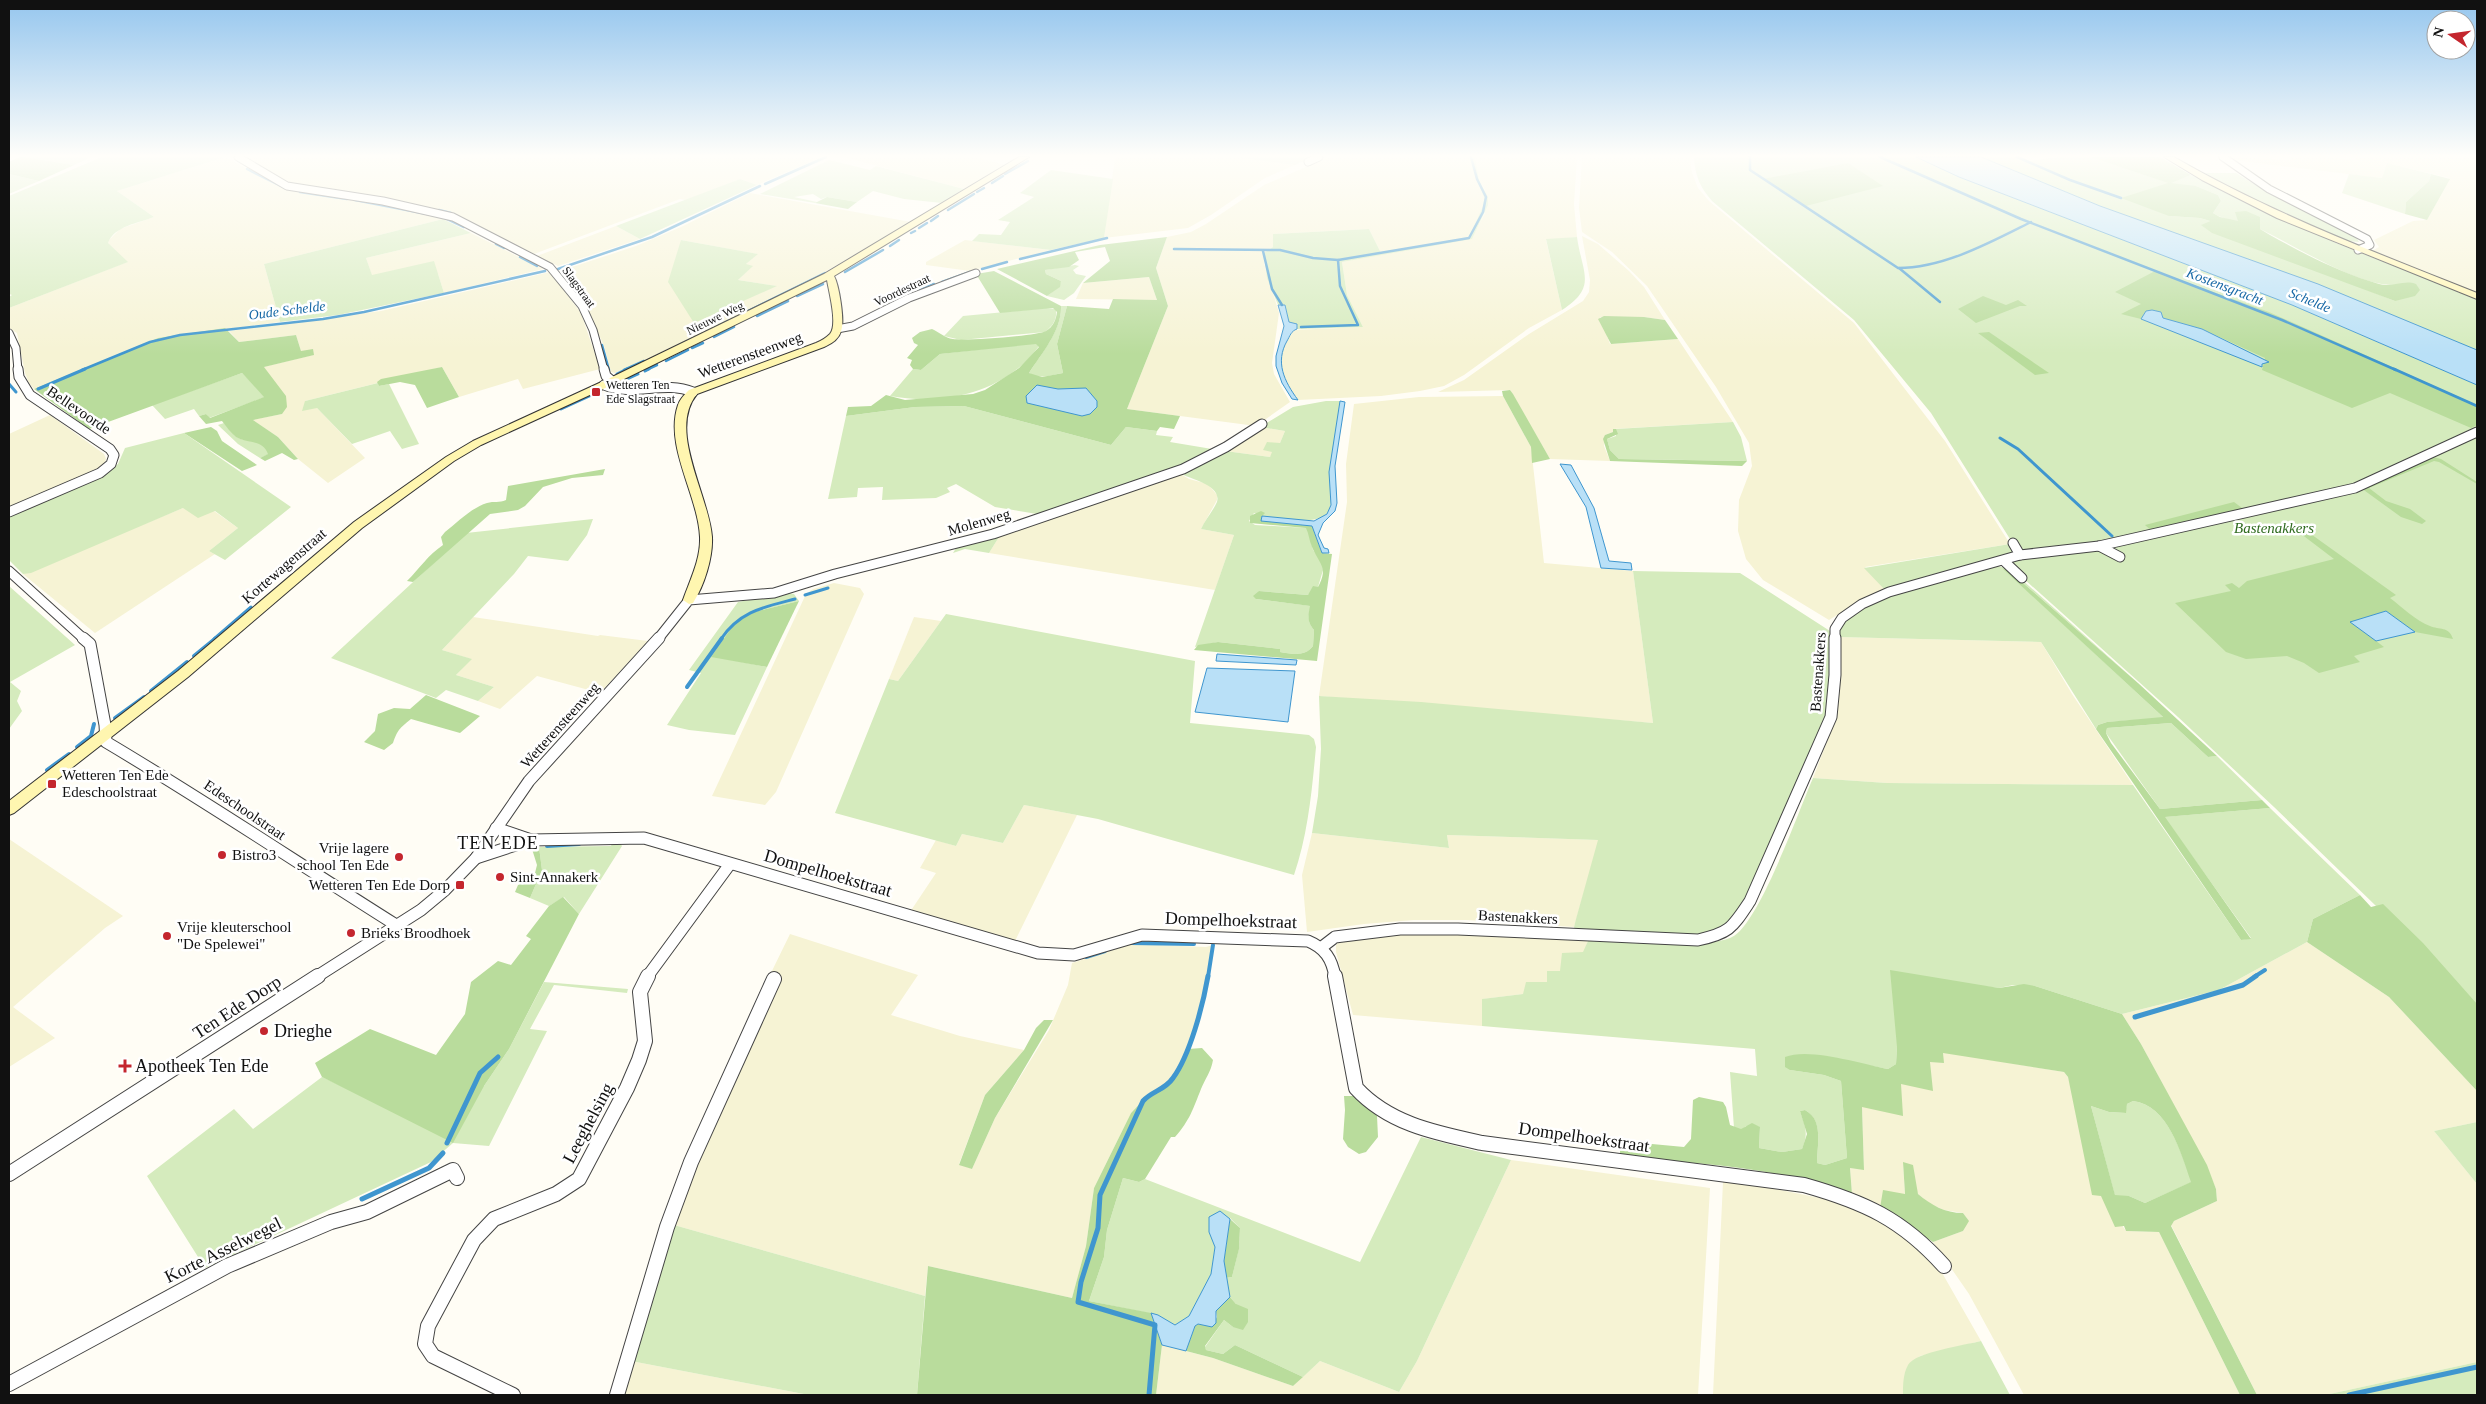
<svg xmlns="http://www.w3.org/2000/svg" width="2486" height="1404" font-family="Georgia,serif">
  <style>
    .farmland { fill: #f6f3d4; fill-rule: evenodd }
    .green { fill: #d5ebbd; fill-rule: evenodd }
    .forest { fill: #b9dc9c; fill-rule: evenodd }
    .cemetery { fill: #d9e3c4 }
    .water { fill: #b9e0f7; stroke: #3f96cf }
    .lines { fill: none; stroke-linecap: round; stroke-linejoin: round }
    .stream-far3 { stroke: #3f96cf; stroke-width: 2.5 }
    .stream-far2 { stroke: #3f96cf; stroke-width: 3 }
    .stream-far1 { stroke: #3f96cf; stroke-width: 4 }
    .stream { stroke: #3f96cf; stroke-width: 5 }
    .street-far3-casing { stroke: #444; stroke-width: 9 }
    .street-far2-casing { stroke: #444; stroke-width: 11 }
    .street-far1-casing { stroke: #444; stroke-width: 13 }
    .street-casing { stroke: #444; stroke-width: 16 }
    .secondary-casing { stroke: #333; stroke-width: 2 }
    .street-far3 { stroke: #fff; stroke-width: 7 }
    .street-far2 { stroke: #fff; stroke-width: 9 }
    .street-far1 { stroke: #fff; stroke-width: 11 }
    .street { stroke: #fff; stroke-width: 14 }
    .secondary { fill: #fff6b0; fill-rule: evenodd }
    .poi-dot { fill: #c4262e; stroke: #fff; stroke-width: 2 }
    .labels { text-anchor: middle; stroke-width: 5; stroke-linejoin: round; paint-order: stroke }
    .far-street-label { font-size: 12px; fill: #111; stroke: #fff }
    .far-poi-label { font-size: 12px; fill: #111; stroke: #fff; text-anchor: start }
    .far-water-label { font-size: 14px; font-style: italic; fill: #1768a6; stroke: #fff }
    .street-label { font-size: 15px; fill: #111; stroke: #fff }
    .park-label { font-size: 15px; font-style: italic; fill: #2f6b1f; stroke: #fff }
    .poi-label { font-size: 15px; fill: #111; stroke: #fff; text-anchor: start }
    .quarter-label { font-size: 18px; letter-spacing: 1px; fill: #111; stroke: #fff }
    .near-street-label { font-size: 18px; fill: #111; stroke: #fff }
    .near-poi-label { font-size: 18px; fill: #111; stroke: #fff; text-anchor: start }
  </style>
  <rect width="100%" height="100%" fill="#fffdf5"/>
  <g class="farmland">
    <path d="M225,157L284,189L378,205L443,219L264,264L280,322L158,338L34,389L29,383L25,373L17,333L9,328V308L127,262L112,249L108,243L109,240L120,229L154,217L117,191Z"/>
    <path d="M252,157H822L757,185L740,179L697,196L685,200L680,199L534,254L453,213L388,199L295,185L254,163L249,159Z"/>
    <path d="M844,157H976L1005,165L964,189Z"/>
    <path d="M1115,157H1234L1295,165L1265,178L1211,215L1188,228L1104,238Z"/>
    <path d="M1329,157H1469L1484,198L1483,206L1469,237L1381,253L1369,229L1273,234V247L1267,251L1264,263L1279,313L1272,363L1274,374L1290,402L1256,426L1127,409L1168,306L1156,268L1167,237L1191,232L1206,224L1264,185Z"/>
    <path d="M1475,157H1577L1574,204L1577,237L1546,240L1562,310L1529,328L1464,375L1444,386L1420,391L1381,396L1298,400L1286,383L1280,360L1281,351L1293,330L1363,327L1347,295L1342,262L1472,238L1485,213V190L1479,180Z"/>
    <path d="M1582,157H1690L1692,173L1698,188L1709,201L1854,323L1945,441L2010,544L1865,567L1885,590L1855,604L1829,620L1763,580L1746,559L1738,531L1739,500L1752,466L1749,443L1716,387L1647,286L1612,252L1582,232L1579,208Z"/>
    <path d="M2229,157L2292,160L2291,157H2325L2355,160L2356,157H2477V294L2372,251L2379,247L2374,240L2413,221L2427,220L2449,178L2387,163L2382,178L2233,160Z"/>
    <path d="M750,193L911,222L809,281L649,358L615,373L611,372L604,346L587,308L560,271L636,246L681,227ZM681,240L757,254L745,265L752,266L738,280L776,286L694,322Z"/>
    <path d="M616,226L640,239L558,266L537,256Z"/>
    <path d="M471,233L543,269L444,293L438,274L372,276L366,258Z"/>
    <path d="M1582,236L1598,244L1629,271L1644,287L1665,320L1644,317H1600L1610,344L1678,339L1733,422L1613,429V432L1605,435L1604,446L1610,461L1550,459L1510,390L1438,392L1464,380L1529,334L1583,301L1589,292L1590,280Z"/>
    <path d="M965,240L1051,250L970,271L926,265V262Z"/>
    <path d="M550,272L581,313L600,369L523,389L518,379L459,397L442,367L305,401L317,408L365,458L328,483L298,459L278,437L252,420L282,414L272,380L263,367L313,355L301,351L296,335L239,342L229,331L381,311Z"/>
    <path d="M1149,277L1157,300L1076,299L1083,283Z"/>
    <path d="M1503,396L1531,447L1544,563L1633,571L1653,723L1319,696L1347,502L1346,464L1354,404L1419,397Z"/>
    <path d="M50,415L104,454L106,459L104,465L96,470L9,509V434Z"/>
    <path d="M1260,427L1285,431L1280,443L1270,457L1225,451Z"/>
    <path d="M1179,473L1189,479L1208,484L1217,495V500L1201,529L1234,535L1215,590L989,553L999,537H991Z"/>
    <path d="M183,508L214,511L238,528L209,551L215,554L95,633L23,574Z"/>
    <path d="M834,583L860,588L864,594L776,792L765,805L712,796L806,594L813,589Z"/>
    <path d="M473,617L598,636L600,635L648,641L600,693L537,676L500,709L478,701L494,687L456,675L471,659L442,650Z"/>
    <path d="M914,617L941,621L898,681L889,679Z"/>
    <path d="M1838,637L2041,642L2072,694L2133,785L1887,783L1813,778L1836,718L1839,669Z"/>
    <path d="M1024,805L1077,815L1015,941L910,912L936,873L920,868L936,840L956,846L962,834L1003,843Z"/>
    <path d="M1312,833L1449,848L1447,835L1599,840L1574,927L1467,920H1414L1364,924L1307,932L1302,875Z"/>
    <path d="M9,839L123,916L105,928L13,1007L55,1038L9,1067Z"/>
    <path d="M1448,932L1588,941L1584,952L1547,982L1523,994L1483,999L1482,1026L1353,1015L1336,952V945L1339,941L1382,933Z"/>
    <path d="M790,934L918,975L891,1015L960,1036L1024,1050L985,1095L959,1164L972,1169L995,1118L1049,1030L1068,985L1072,963L1132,944L1206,947L1213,945L1208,979L1200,1012L1181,1066L1163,1089L1149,1094L1131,1113L1094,1188L1086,1246L1072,1298L928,1266L925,1296L674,1225L769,977Z"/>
    <path d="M2307,942L2389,997L2477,1091V1122L2434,1131L2477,1184V1362L2325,1395H2257L2171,1225L2174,1221L2217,1201L2216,1189L2206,1165L2141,1044L2122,1014L2219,990Z"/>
    <path d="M1943,1052L2064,1072L2068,1077L2101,1195L2126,1231L2159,1232L2240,1395H2024L1969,1294L1933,1242L1963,1231L1968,1220L1963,1213L1944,1210L1930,1204L1918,1194L1903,1163L1905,1195L1880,1208L1852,1194L1850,1168L1864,1169L1862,1107L1901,1083Z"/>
    <path d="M1511,1160L1710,1188L1698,1395H1156L1162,1345L1213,1358L1293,1386L1320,1361L1399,1392L1417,1361Z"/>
    <path d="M1730,1180L1840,1202L1882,1221L1905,1236L1941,1271L1981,1341L1920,1356L1905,1373L1903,1395H1713L1723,1182Z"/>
    <path d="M631,1361L809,1395H621Z"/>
  </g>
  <g class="green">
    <path d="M25,157H91L74,165Z"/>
    <path d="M102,157H225L117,191L154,217C139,223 114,226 108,243L128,262L9,308V297L12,295L9,294V196Z"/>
    <path d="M1469,157H1475L1479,180L1488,197V205L1472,239L1342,262L1347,295L1363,327L1297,329V324L1289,322L1285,305H1278L1267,278L1264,253L1273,247V234L1369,229L1381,253L1469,237L1483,206L1484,198Z"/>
    <path d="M1694,157H1916L1959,177L2292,305L2477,385V1013L2408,937L2274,807L2178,717L2004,561L2020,555L1931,413L1854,320L1712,201C1700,187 1695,176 1694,157Z"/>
    <path d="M1981,157H2022L2030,161L2057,157H2090L2169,183L2191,175L2336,243L2477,299V350L2100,206ZM2196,186L2218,195L2221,201L2213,213C2227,222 2245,221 2260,229C2296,246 2352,283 2391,285L2395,301L2202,225L2210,221L2200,218L2169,216Z"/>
    <path d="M829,160L870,170L876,166L964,189L942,203L904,199L873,191L857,202L827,197L821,199L813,194L794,197L817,202L815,203L760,194Z"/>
    <path d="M2387,163L2431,174L2429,181L2406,202L2405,214L2342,193L2349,174L2382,178Z"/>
    <path d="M1051,170L1113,179L1104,238L1051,250L972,241L979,234L1001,235L1010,222L998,220L1034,197L1020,193Z"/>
    <path d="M2205,173H2236L2267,192L2356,237L2359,242L2346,241L2237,191Z"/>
    <path d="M9,174L39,181L9,194Z"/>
    <path d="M740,179L757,185L640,239L616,226Z"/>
    <path d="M443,219L471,233L366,258L372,275L434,261L444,293L338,315L280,322L264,264Z"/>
    <path d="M1577,237C1582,273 1598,287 1562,310L1546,239Z"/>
    <path d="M681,240L758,254L746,264L753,266L738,280L777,286L694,323L668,282Z"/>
    <path d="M1075,265L1079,266L1073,270L1076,274L1086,276L1074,293L1064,300L1047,296L1059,287L1061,281L1046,274L1045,270Z"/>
    <path d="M1061,306H1067L1057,344L1063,373C1051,375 1040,380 1029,373C1041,354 1062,330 1061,306Z"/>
    <path d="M1046,308L1056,309C1057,320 1053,325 1045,332L961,340L944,336L963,316Z"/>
    <path d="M1036,343L1039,346C1005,393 944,406 890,396L913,369L921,370L940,354Z"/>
    <path d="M242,373L265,397L209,418L206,414L199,416L194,409L165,419L152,405Z"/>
    <path d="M378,383L379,386L389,384L419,444L402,449L390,431L352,444L317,408L302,411L305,401Z"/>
    <path d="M1326,401H1340C1338,430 1329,457 1330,486C1330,495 1333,504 1328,512C1319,527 1268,519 1254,513L1249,521L1255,525L1307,528L1308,530L1313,550L1322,562L1323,570L1318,587L1308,595L1259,591L1256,599L1311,606C1308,616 1307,622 1314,630L1313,646C1305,657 1292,654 1280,652V649L1218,642L1195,647L1234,535L1201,529C1205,520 1213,511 1217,502C1222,485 1190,479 1179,473L1225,451L1270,457L1272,452L1263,450L1267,442L1280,443L1285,431L1260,427L1293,407Z"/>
    <path d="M964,406L1111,445L1126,427L1157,431L1156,435L1173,437L1170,442L1218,450L1195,462L1043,515L995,507L956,484L947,488L950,492L936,498L882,500L883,487L858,488L857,497L828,499L846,416L915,407Z"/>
    <path d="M1733,422L1741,437L1747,461L1624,459H1619L1610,450L1607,439L1616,436V429Z"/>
    <path d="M224,423C228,427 233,435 238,438C249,443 264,439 269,454L260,458L238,444L218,425Z"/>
    <path d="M184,433L291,507L225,560L209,551L238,528L215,511L198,518L183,508L31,573L23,574L9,560V516L106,473L118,464L125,448Z"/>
    <path d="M593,519L587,535L568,561L528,556L514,574L442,650L472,659L456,675L494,687L478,701L446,690L436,698L331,658L466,533Z"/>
    <path d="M991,537H999L989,553L965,549L953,553L958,545Z"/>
    <path d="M2010,544L2013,551L2006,556L1930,575L1885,590L1864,568Z"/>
    <path d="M1997,566L2010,569L2138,683L2008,570L2004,569L2164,718L2107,722L2098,725L2096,729L2041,642L1838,637C1836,600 1967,574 1997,566Z"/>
    <path d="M1633,571L1740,573L1830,631C1832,660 1832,693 1824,720L1743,903C1727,924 1720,933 1692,935L1576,931L1574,927L1576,919L1598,840L1447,835L1449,848L1312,833L1318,796L1321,749L1319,696L1421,702L1653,723Z"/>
    <path d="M9,586L75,645L10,682L21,691L17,701L22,711L9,729Z"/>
    <path d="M788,593L794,594L799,601L754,612L712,656L767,667L735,735L689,730L667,725L701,673L689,670L738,602Z"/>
    <path d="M946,614L1195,661L1190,723L1309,735L1314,739L1316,747C1312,790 1308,834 1294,875L1098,819L1024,805L1003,843L962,834L956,846L835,813L889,679L898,681Z"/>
    <path d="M2171,723L2208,757L2217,756L2262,800L2160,809L2106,733L2107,728Z"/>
    <path d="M1813,778L1887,783L2133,785L2241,940L2251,938L2164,817L2270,808L2360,895L2313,919L2307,942L2219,990L2122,1014L2035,986L2013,985L1999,988L1973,985L1897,1047L1896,1064L1888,1069L1819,1056L1790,1070L1824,1075L1841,1081L1847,1158L1825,1165L1817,1163C1817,1145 1824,1121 1805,1110L1800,1111C1805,1126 1809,1133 1802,1149L1782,1152L1759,1148L1760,1127L1746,1126L1741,1130L1734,1128L1730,1072L1757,1076L1755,1049L1482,1026V999L1523,994L1526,982H1547V971H1560L1562,953L1583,952L1588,941C1617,942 1710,949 1732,937C1759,924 1799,810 1813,778Z"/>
    <path d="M613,842H619L622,846L579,914L564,897L549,906L530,898L542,870L539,847L611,846Z"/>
    <path d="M544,982L628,989L627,993L554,985L530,1029L547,1031L489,1146L453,1143L431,1162L205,1268L147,1176L234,1109L253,1129L322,1077L348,1089L484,1086L509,1049Z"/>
    <path d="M2133,1101C2168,1105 2181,1153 2192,1182L2145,1203L2129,1196H2115L2091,1106L2109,1112L2125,1113L2127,1104Z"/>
    <path d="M2477,1122V1184L2434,1131Z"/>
    <path d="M1421,1137L1511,1160L1417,1361L1399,1392L1320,1361L1303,1377L1235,1345L1223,1354L1206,1350L1205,1347L1224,1320L1233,1327L1236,1304L1230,1297L1225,1278L1232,1277L1239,1248L1240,1228L1230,1218L1209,1232L1215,1247L1211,1274L1189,1316L1175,1325L1158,1315L1089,1301L1104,1257L1107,1230L1123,1178L1139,1182L1145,1179L1360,1262Z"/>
    <path d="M674,1225L925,1296L917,1395H809L631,1361Z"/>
    <path d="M1981,1341L2010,1395H1903C1903,1385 1903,1374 1908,1365C1915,1352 1966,1345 1981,1341Z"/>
    <path d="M2477,1362V1395H2325Z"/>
  </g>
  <g class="forest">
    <path d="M19,157H25L74,165L39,181L9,174V162Z"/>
    <path d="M2090,157H2160L2191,175L2171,183L2196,186L2218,195L2221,201L2213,213L2220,217L2238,221L2235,212L2246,211L2260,217V229L2270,235C2304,254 2341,273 2379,284C2392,288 2404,279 2416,284L2420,290L2415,296L2395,301L2212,233L2201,225L2210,221L2200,218L2169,216L2121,198L2168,183Z"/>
    <path d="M1848,163L1883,186L1806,206L1763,179Z"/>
    <path d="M2431,174L2450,179L2427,220L2405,214L2406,202L2429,181Z"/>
    <path d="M827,197L857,202L848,209L815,203Z"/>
    <path d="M1167,237L1156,268L1168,306L1127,409L1180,416L1174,429L1160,427L1157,431L1126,427L1111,445L964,406L915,407L846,416L848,407L871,406L886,395L905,400L973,394L985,390L1019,368L1039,347L1036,344L940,354L921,370L913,369L910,365L912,360L907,358L918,345L914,343L912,338L920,332L932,329C939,332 945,338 953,339C964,341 1037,336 1046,331C1053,327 1056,320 1057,312L1053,308L1000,313L976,274L994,271L1061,306C1062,330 1042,353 1029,373L1042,377L1063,373L1057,344L1067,306L1109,309L1113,299L1157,300L1149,277L1083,283L1110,261L1105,247L1075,252L1079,260L1069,267L1045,270L1046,274L1061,281L1060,287L1047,296L997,269L1100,245Z"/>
    <path d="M2155,271L2269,312L2477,405V425L2471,428L2390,393L2352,408L2262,370L2265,358L2202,329L2163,318L2161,312L2152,310L2141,319L2121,314L2141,304L2115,292Z"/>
    <path d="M1983,296L2006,305L2018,300L2027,306H2020L1976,323L1958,309Z"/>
    <path d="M1604,316L1644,317L1665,320L1678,339L1611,344L1598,319Z"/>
    <path d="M225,328L239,342L296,335L301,351L313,349L314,355L264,367L286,396L287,407L282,414L253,420L278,437L298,459L294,460L282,453L265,461L260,458L268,454C263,439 247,444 236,437C231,433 226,426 222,421L206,424L199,416L206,414L210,418L264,397L242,373L89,429L34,389L158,338Z"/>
    <path d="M1989,332L2049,373L2035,375L1978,333Z"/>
    <path d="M442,367L459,397L427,408L415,385L400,382L379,386L377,382L381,379Z"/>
    <path d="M1510,390L1513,394L1550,459L1532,463L1531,447L1503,396L1502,391Z"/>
    <path d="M211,427L217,431L222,441L257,465L242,471L184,433Z"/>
    <path d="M1613,429H1616L1618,434L1607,439L1610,450L1619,459L1747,461L1742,466L1610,461L1603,439L1605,435L1613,432Z"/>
    <path d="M2433,457L2441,459L2477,482V484L2439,462L2434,461L2369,488L2386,501L2410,509L2426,521L2422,524L2401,517L2361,488Z"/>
    <path d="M605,469L603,475L572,478L543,487L525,506L518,510L490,514L413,582L407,581C420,568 428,555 443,545L441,537L445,532C458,522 471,508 487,503C494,501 499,503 506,500L508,486Z"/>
    <path d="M2234,502L2246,511L2153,532L2145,525Z"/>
    <path d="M1261,511L1265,513L1262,516L1312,526L1322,553L1332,554L1317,661L1194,650L1198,645L1218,642L1280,649V652C1292,654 1305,657 1313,646L1314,630C1307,622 1308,616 1310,606L1256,599L1253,596L1259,591L1308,595L1313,586L1318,587C1329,567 1319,564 1312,547C1309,540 1309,534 1306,528L1250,523V516Z"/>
    <path d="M2294,522L2396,595L2390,598C2402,607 2416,621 2430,626C2439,630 2449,626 2453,639L2415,632L2386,611L2351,622L2384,647L2354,656L2360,662L2319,673L2304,663L2287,656L2246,659L2226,652L2175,603L2231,591L2225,585L2232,583L2239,588L2247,581L2334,559L2288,524Z"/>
    <path d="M2003,569L2008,570L2138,683L2217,756L2208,757L2171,723L2107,728L2106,733L2111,743L2160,809L2262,800L2270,808L2165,817L2251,939L2241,940L2096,729L2098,725L2107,722L2163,717Z"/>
    <path d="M799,601L767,667L711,657L735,623L754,612Z"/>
    <path d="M426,695L480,716L460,733L411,719C399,729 398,729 393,743L384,750L364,742L375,731L378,714L394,708L410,709Z"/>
    <path d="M539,847L542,870L530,898L515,892L518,885L535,873L537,865L532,849Z"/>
    <path d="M2360,895L2371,907L2383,904L2423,943L2477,1004V1091L2389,997L2307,942L2313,919Z"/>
    <path d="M563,897L579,914L509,1049L484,1086L453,1143L322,1077L315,1063L370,1029L436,1055L465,1014L471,982L498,961L511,965L531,939L526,936L549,906Z"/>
    <path d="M1890,970L1999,988L2024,984L2035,986L2122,1014L2141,1044L2207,1165L2216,1189L2217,1201L2174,1221L2171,1226L2257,1395H2240L2159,1232L2126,1231L2124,1226L2115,1227L2101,1196L2092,1195L2068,1077L2064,1072L1943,1053L1944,1063L1930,1062L1933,1091L1901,1084L1903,1116L1862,1107L1864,1170L1850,1168L1852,1194C1778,1167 1698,1163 1620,1157V1141L1684,1147L1691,1139L1693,1100L1699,1097L1723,1102L1726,1107L1730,1125L1741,1129L1752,1123L1760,1127L1759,1148L1782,1152L1802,1149L1807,1134L1800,1111L1805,1110C1824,1120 1817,1145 1817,1163L1825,1165L1847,1158L1841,1081L1824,1075L1790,1070L1785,1067V1057C1809,1047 1862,1064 1888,1069L1896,1064L1897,1047ZM2133,1101C2168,1105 2181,1153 2191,1182L2145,1203L2129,1196L2115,1195L2091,1106L2109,1112L2126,1113L2127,1104Z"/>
    <path d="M1044,1020H1053L995,1118L972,1169L959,1165L985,1095L1024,1050L1036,1028Z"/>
    <path d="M1202,1048L1213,1060C1211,1072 1205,1079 1201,1089C1193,1109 1190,1120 1175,1137H1171L1145,1179L1139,1182L1123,1178L1107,1230L1104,1257L1089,1301L1151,1313L1162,1345L1156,1395H917L928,1266L1072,1298L1086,1246L1094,1188L1131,1113L1149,1094L1163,1089L1173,1078L1188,1049Z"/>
    <path d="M1344,1096H1354L1377,1116L1378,1137L1366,1152L1359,1154L1348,1147L1343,1139L1345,1110Z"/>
    <path d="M1903,1162L1913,1165L1918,1194C1931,1205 1945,1213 1963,1213L1969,1221L1963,1231L1933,1242L1880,1208L1883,1190L1905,1194Z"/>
    <path d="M1230,1219L1240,1228L1239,1249L1232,1277L1225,1278L1224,1261Z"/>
    <path d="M1230,1297L1236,1304L1248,1309V1322L1243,1330L1233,1327L1224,1320L1205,1346L1206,1350L1223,1354L1235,1345L1303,1377L1293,1386L1213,1358L1186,1351L1195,1326L1198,1324L1212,1326L1217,1317L1216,1311Z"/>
  </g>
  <path class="cemetery" d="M1234,157H1313L1295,165Z"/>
  <g class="water">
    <path d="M1916,157H1981L2100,206L2318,284L2477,350V385L2292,305L1959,177Z"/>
    <path d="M1278,305H1285L1289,322L1297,324V329C1291,331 1290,336 1287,341C1275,362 1284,381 1298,400L1292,399L1282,383L1276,366V356L1284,326Z"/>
    <path d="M2152,310L2161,312L2163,318L2202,329L2269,362L2262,364V367L2141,319L2146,311Z"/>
    <path d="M1037,385L1058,389L1086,388L1097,401V407L1090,414L1082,416L1027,403L1026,396Z"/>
    <path d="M1340,401L1345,402L1335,466L1337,503L1335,511L1323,523L1318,535L1324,548L1328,549L1329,553H1322L1312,526L1261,521L1262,516L1314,521L1327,514L1331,505L1329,472Z"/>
    <path d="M1560,464L1571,465L1594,508L1609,561L1631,563L1632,570L1601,568L1586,507Z"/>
    <path d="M2386,611L2415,632L2376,641L2350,622Z"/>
    <path d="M1217,654L1297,660L1296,665L1216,661Z"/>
    <path d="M1207,668L1295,671L1288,722L1195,712Z"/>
    <path d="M1220,1211L1230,1219L1224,1261L1230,1297L1216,1311V1323L1212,1327L1198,1324L1195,1326L1186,1351L1162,1345L1151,1313L1158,1315L1175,1325L1189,1316L1211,1274L1215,1247L1209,1232V1217Z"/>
  </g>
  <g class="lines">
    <g class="stream-far3">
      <path d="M1750,157V170L1898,268C1944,268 1991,242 2031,222"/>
      <path d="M1880,157L2021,219L2282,320L2396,370"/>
      <path d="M2017,157L2070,180L2121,198"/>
      <path d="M247,169L285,188"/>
      <path d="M1005,174L1028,161"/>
      <path d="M992,183L1003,176"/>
      <path d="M765,184L826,157"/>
      <path d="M300,192L347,199"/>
      <path d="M977,192L984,188"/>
      <path d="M355,200L427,214"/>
      <path d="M439,210L451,213"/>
      <path d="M948,210L974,194"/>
      <path d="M445,218L464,227"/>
      <path d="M931,221L938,216"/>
      <path d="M919,228L927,223"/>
      <path d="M911,233L915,231"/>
      <path d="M496,244L504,248"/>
      <path d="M890,246L899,240"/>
      <path d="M1174,249L1280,250L1313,258L1338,260L1469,238L1483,212L1486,197L1477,179L1471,157"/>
      <path d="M1263,251L1272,289L1282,305"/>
      <path d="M520,257L537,266"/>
      <path d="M1020,259L1107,238"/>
      <path d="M1899,268L1940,302"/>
      <path d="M558,269L652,237L760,186"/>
      <path d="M982,269L1007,262"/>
      <path d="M845,272L883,250"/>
      <path d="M942,282L970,272"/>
      <path d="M920,290L934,284"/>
      <path d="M797,296L823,284"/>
      <path d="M748,311L825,273"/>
      <path d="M757,316L788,301"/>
      <path d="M718,326L728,321"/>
      <path d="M1301,327L1358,325L1340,286L1338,260"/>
      <path d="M714,337L734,327"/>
      <path d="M602,345L609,370"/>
      <path d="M692,348L703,343"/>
      <path d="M666,361L688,350"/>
      <path d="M82,370L150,342L180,335L323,319L364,312L545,271"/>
      <path d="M624,370L644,361"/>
      <path d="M646,370L657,365"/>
    </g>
    <g class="stream-far2">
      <path d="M2394,369L2477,406"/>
      <path d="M645,371L649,369"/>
      <path d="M617,374L627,369"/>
      <path d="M9,384L16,392"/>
      <path d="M614,385L638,374"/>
      <path d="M38,389L85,369"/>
      <path d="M561,409L596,393"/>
      <path d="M2000,438L2018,449L2112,536"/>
      <path d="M805,595L828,588"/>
      <path d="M214,639L251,607"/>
      <path d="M721,639C740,611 764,607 795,599"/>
    </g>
    <g class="stream-far1">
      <path d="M194,656L216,638"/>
      <path d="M687,687L722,638"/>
      <path d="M151,691L187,662"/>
      <path d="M115,718L144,697"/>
      <path d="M77,747L91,736L94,724"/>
      <path d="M47,770L69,754"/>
      <path d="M547,846L579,844"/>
      <path d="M1131,943L1194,944"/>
      <path d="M1086,957L1105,951"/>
      <path d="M1208,977L1213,945"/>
      <path d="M2254,977L2265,970"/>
    </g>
    <g class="stream">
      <path d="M2135,1017L2243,985L2256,976"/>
      <path d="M447,1143L480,1073L498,1057"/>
      <path d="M362,1199L429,1168L443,1153"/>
      <path d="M1149,1395L1155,1325L1078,1302L1081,1282L1098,1228L1100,1195L1143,1101C1152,1091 1165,1090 1173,1078C1190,1055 1203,1005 1208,976"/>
      <path d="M2349,1395L2477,1367"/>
    </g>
    <defs>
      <g id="street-far3">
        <path d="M238,157L287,186L383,201L453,217L550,267L582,306L593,330L604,370"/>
        <path d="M2223,157L2269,189L2367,239L2370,245L2358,250"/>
        <path d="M1308,162L1319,157"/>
        <path d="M837,329L853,326L909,298L976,273"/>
        <path d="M9,333L16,348L18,370"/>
      </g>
      <g id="street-far2">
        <path d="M604,369L606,376L612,381"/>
        <path d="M604,385C634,397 664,380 693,392"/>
        <path d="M9,512L100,473L111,464L114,455L110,449L30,395L19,377L18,369"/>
        <path d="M2013,543L2020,555"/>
        <path d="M2099,546L2120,557"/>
        <path d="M2004,561L2022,578"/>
        <path d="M9,571L84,639"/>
        <path d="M658,639L689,600L774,593L835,574L993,534L1183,469L1226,447L1262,424"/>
        <path d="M1835,639V629L1842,618L1862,604L1889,592L2020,555L2099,546L2355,488L2477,432"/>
      </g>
      <g id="street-far1">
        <path d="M83,638L90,644L105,725L106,742C204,800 299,864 396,925"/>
        <path d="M496,828L531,840"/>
        <path d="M476,858L531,840L644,838L1038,953L1074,955L1142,935L1308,941C1325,948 1332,959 1335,977"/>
        <path d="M1322,947L1335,937L1400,929H1458L1698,940C1730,933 1732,928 1750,901L1831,717L1835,675V638"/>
        <path d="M316,977L421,910L445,890L476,858L529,781L659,638"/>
        <path d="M647,977L730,864"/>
      </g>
      <g id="street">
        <path d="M1335,976L1356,1088C1389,1124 1436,1133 1482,1143L1804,1185C1864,1202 1902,1219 1944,1266"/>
        <path d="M9,1174L318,976"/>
        <path d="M9,1384L227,1266L331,1222L367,1212L453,1170L457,1178"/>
        <path d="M513,1395L433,1356L425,1344L428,1326L474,1240L494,1219L556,1194L579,1179L627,1088L639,1060L645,1041L640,992L648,976"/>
        <path d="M617,1395L667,1227L691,1162L774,979"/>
      </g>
      <g id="secondary">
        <path d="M1019,157H1029L834,276C839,285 845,321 841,331C839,339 831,344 824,347L697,394C667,430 709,495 712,537C713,558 704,586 693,603L689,604L683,600C690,580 701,559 700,537C698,495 664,446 678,405C680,399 685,394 689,390L816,343C821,341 826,338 830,334C838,325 829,292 827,280L616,383L481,445L454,461L362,528L188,677L14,813L9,815V801L178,671L354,522L446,457L473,441L608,379L824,274Z"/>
        <path d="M2164,157H2174C2271,213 2374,252 2477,293V299L2277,218L2202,180Z"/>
      </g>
    </defs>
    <use href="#street-far3" class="street-far3-casing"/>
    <use href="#street-far2" class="street-far2-casing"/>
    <use href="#street-far1" class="street-far1-casing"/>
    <use href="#street" class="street-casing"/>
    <use href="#secondary" class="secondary-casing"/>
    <use href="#street-far3" class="street-far3"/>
    <use href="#street-far2" class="street-far2"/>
    <use href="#street-far1" class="street-far1"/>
    <use href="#street" class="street"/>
    <use href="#secondary" class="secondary"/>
  </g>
  <linearGradient id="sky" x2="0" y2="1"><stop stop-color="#95c6ee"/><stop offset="0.44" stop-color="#fffefa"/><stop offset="1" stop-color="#fffefa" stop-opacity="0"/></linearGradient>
  <rect width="2486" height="354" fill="url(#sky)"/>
  <g class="poi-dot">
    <rect x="591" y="387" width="10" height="10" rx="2.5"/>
    <rect x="47" y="779" width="10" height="10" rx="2.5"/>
    <circle cx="222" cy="855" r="5"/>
    <circle cx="399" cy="857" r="5"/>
    <circle cx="500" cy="877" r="5"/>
    <rect x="455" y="880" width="10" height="10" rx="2.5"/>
    <circle cx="351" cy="933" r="5"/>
    <circle cx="167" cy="936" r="5"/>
    <circle cx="264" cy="1031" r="5"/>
    <path d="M122.5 1058.5h5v5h5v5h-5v5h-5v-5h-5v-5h5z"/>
  </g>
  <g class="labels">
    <g class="far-street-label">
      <text transform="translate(579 287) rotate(54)" y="4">Slagstraat</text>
      <text transform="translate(902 290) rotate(-25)" y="4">Voordestraat</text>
      <text transform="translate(715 318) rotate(-26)" y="4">Nieuwe Weg</text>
    </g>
    <g class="far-poi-label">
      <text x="606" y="389">Wetteren Ten<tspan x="606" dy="14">Ede Slagstraat</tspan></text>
    </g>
    <g class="far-water-label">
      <text transform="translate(2225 286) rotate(21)" y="5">Kostensgracht</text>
      <text transform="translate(2310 300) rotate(22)" y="5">Schelde</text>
      <text transform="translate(287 310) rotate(-7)" y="5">Oude Schelde</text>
    </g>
    <g class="street-label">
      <text transform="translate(750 355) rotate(-20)" y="5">Wetterensteenweg</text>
      <text transform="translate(79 410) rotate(34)" y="5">Bellevoorde</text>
      <text transform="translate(979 522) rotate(-16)" y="5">Molenweg</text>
      <text transform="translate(284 566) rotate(-41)" y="5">Kortewagenstraat</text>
      <text transform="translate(1818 672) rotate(-86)" y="5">Bastenakkers</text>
      <text transform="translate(560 725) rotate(-48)" y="5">Wetterensteenweg</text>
      <text transform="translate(245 810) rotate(34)" y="5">Edeschoolstraat</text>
      <text transform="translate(1518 917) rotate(3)" y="5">Bastenakkers</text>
    </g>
    <g class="park-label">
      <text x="2274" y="533">Bastenakkers</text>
    </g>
    <g class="poi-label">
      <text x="62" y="780">Wetteren Ten Ede<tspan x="62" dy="17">Edeschoolstraat</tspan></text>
      <text x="389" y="853" text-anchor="end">Vrije lagere<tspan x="389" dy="17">school Ten Ede</tspan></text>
      <text x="232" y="860">Bistro3</text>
      <text x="510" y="882">Sint-Annakerk</text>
      <text x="450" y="890" text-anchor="end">Wetteren Ten Ede Dorp</text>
      <text x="177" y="932">Vrije kleuterschool<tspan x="177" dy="17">"De Spelewei"</tspan></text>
      <text x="361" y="938">Brieks Broodhoek</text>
    </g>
    <g class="quarter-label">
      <text x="498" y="849">TEN EDE</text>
    </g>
    <g class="near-street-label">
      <text transform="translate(828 873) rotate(16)" y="6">Dompelhoekstraat</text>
      <text transform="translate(1231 920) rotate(2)" y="6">Dompelhoekstraat</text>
      <text transform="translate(237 1007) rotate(-33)" y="6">Ten Ede Dorp</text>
      <text transform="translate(588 1123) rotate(-62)" y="6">Leeghelsing</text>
      <text transform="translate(1584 1137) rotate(8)" y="6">Dompelhoekstraat</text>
      <text transform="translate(223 1250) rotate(-26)" y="6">Korte Asselwegel</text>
    </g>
    <g class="near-poi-label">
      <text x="274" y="1037">Drieghe</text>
      <text x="135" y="1072">Apotheek Ten Ede</text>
    </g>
  </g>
  <rect width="2486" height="1404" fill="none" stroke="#111111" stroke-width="20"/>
  <g transform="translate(2451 35) rotate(283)"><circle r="24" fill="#ffffff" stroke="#a0a0a0"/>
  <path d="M0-4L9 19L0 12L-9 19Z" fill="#c4262e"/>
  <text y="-8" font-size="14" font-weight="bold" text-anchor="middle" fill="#111111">N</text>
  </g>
</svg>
